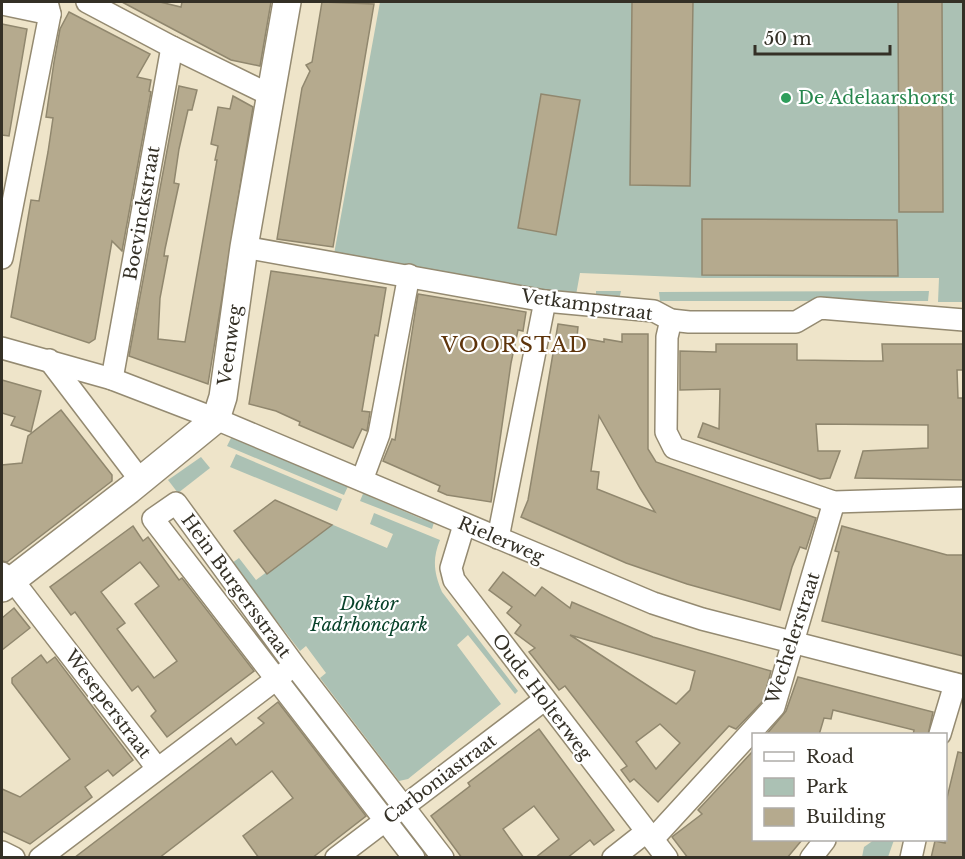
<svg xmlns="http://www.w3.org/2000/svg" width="965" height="859" font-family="'Libre Baskerville',serif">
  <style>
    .green { fill: #abc1b4 }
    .building { fill: #b5aa8e; stroke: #90876e; stroke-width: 1.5; fill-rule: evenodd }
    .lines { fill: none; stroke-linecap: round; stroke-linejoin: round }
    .minor-casing { stroke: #948a71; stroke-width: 24 }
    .tertiary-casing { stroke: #948a71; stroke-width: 30 }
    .minor { stroke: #fff; stroke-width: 21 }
    .tertiary { stroke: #fff; stroke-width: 27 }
    .leisure-dot { fill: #2e9e5b; stroke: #fff; stroke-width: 2 }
    .labels { text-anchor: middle; stroke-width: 4.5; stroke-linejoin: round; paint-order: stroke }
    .leisure-label { font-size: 18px; fill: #27864d; stroke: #fff; text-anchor: start }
    .street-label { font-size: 18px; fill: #343026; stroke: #fff }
    .park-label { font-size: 18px; font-style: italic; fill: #08422a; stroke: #fff }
    .quarter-label { font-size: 21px; letter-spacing: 1.5px; fill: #5e340b; stroke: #fff }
  </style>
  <rect width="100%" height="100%" fill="#eee4c9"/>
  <g class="green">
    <path d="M380,2H963V302H938L939,278H704L580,273L576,295L334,254Z"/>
    <path d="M596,291H621L619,300L596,301Z"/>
    <path d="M929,291L928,301H660L659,292Z"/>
    <path d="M234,432L310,465L313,472L340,483L350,482L344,495L227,446Z"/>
    <path d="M236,454L342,499L337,511L230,467Z"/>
    <path d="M201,457L210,468L178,493L168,480Z"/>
    <path d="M365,489L371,497L422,519L430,516L435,519L432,529L360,501Z"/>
    <path d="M374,513L440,540C432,559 434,573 442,592L518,691L515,694L468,635L457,645L501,704L408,779L399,781L320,678L326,673L306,646L300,651L232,563L239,558L256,580L331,524L387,548L393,534L370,524Z"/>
    <path d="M874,840H894L888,857H862L864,847Z"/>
  </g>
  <g class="building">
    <path d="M122,2H160L181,7L182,2H271L260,66L231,60Z"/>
    <path d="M322,2L374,4L333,247L277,239L302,88L310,71L306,65L312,62Z"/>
    <path d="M632,2H693L690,186L630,185Z"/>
    <path d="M898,2H942L943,212H899Z"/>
    <path d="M69,12L150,54L137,77L151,80L149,91L151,92L122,251L112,241L95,339L89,343L11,317L31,200L39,201L48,152L53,118L46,117L54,62L60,29Z"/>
    <path d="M2,24L27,29L9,136L2,135Z"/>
    <path d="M179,86L197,90L192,110H188L179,149L174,183L179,184L165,249L164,256H168L160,298L158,339L185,342L217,160H215L218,146L211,144L218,107L230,109L233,96L253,107L208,384L129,356Z"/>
    <path d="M541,94L580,100L556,235L518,228Z"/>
    <path d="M702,219L897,220L898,276L702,275Z"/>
    <path d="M271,271L386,288L378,336L375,335L362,411L370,412L367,431L362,429L353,448L299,425L300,422L276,411L249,404Z"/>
    <path d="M418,294L526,312L523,331L518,330L511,363L491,502L447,495L438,491L440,486L383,461L392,439L395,440Z"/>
    <path d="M558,324L578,327L577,337L604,342V339L622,342V334H648V449L656,462L816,518L806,549L800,547L792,567L780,610L687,584L626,563L521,517L528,500ZM599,416L640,488L655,512L597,489L599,472L591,471Z"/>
    <path d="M716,344H797V360L866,361H883L882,344H963V370H957L958,398H963V480L855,478L863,451L928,448V425L816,424L818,451H840L830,478L820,479L698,437L703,423L719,429L720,389L680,390V351L716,352Z"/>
    <path d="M2,380L41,391L31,432L11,425L15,417L2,413Z"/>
    <path d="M61,410L112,475V481L7,562L2,561V465L22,463L28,436Z"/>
    <path d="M275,500L332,525L267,574L234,531Z"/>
    <path d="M133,526L143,541L148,537L179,580L182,578L254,671L167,737L151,716L156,711L138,686L132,691L75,612L71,615L50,587ZM140,562L159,586L135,604L177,661L154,678L117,629L125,623L101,592Z"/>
    <path d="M842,526L947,555H963V656L822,621L839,552L835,551Z"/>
    <path d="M503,572L535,596L542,587L570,608L572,602L653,637L771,671L763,701L736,729L729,726L658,802L634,779L630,782L621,770L627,766L565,686L559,690L529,652L535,648L515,633L521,625L507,613L512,607L489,590ZM570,635L695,671L690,690L676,704ZM660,724L680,743L656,769L636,742Z"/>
    <path d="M14,608L30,628L2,650V618Z"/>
    <path d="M41,655L47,663L55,657L133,760L113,776L108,770L85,787L92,797L30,844L2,831V789L20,797L70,759L12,683V678Z"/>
    <path d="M798,677L933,712L928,735H913L914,730L833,710L831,719L824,718L819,735H766L786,711Z"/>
    <path d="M278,702L366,816L312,858H259L243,836L293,798L272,771L159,858H74L231,738L236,745L264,723L258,718Z"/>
    <path d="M539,729L614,830L594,845L590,840L567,858H535L559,839L534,806L503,829L524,858H462L431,816L470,786L468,783Z"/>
    <path d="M753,751V840H802L787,858H688L672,837L702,814L698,810Z"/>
    <path d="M958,752L963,753V858H931L935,841L945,843V806Z"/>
  </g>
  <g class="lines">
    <defs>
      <g id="minor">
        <path d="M87,2L172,47L272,96"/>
        <path d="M2,4L50,14"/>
        <path d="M244,247L545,301L654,311L671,320L689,322H796L820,308L964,320"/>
        <path d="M2,258L50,14L47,2"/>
        <path d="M671,320L667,337L666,432L674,448L834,502L964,498"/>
        <path d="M2,348L112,379L216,419L653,603L702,619L964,686"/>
        <path d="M49,360L141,481"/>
        <path d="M112,379L172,47"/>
        <path d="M362,480L379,434L409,275"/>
        <path d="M464,525L451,568L454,580L667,858"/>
        <path d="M498,538L545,301"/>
        <path d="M2,573L21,591L157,768"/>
        <path d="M940,734L955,684"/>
        <path d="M653,839L774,707L834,502"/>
        <path d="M2,852L14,858"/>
        <path d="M40,858L287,671"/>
        <path d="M336,858L544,700"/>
        <path d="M414,858L153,519L176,503L295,666L443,858"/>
        <path d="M613,858L646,832"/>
        <path d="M811,858L825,840"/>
        <path d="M911,858L915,840"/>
      </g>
      <path id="tertiary" d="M2,588L129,490L216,419L223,397L244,247L287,2"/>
    </defs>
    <use href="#minor" class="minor-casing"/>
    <use href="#tertiary" class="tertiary-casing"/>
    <use href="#minor" class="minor"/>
    <use href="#tertiary" class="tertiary"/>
  </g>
  <circle class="leisure-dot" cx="786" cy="98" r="6"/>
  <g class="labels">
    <g class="leisure-label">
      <text x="798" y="104">De Adelaarshorst</text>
    </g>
    <g class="street-label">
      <text transform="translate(142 213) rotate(-80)" y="6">Boevinckstraat</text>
      <text transform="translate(587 305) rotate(8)" y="6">Vetkampstraat</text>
      <text transform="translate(230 345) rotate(-82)" y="6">Veenweg</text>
      <text transform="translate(501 540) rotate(23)" y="6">Rielerweg</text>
      <text transform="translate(236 586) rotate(54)" y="6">Hein Burgersstraat</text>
      <text transform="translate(793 638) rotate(-72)" y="6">Wechelerstraat</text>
      <text transform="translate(542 697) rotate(53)" y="6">Oude Holterweg</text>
      <text transform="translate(108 704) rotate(53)" y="6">Weseperstraat</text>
      <text transform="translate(440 779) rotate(-37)" y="6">Carboniastraat</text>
    </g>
    <g class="park-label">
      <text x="369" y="610">Doktor<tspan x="369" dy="21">Fadrhoncpark</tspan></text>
    </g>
    <g class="quarter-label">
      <text x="515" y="352">VOORSTAD</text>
    </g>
  </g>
  <rect width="965" height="859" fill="none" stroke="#343026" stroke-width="6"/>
  <rect x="752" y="733" width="195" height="108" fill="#ffffff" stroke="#aeaca8" stroke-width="1.5"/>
  <rect x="764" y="752" width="30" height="9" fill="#ffffff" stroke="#aeaca8" stroke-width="1.5"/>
  <text x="806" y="763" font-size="18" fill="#343026">Road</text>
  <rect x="764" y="778" width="30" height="18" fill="#abc1b4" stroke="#aeaca8" stroke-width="1.5"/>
  <text x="806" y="793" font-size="18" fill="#343026">Park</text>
  <rect x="764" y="808" width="30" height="18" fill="#b5aa8e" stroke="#aeaca8" stroke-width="1.5"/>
  <text x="806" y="823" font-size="18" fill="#343026">Building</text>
  <path d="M755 45v9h135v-9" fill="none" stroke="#343026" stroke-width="3"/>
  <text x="764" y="45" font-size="18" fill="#343026" stroke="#ffffff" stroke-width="4.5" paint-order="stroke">50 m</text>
</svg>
